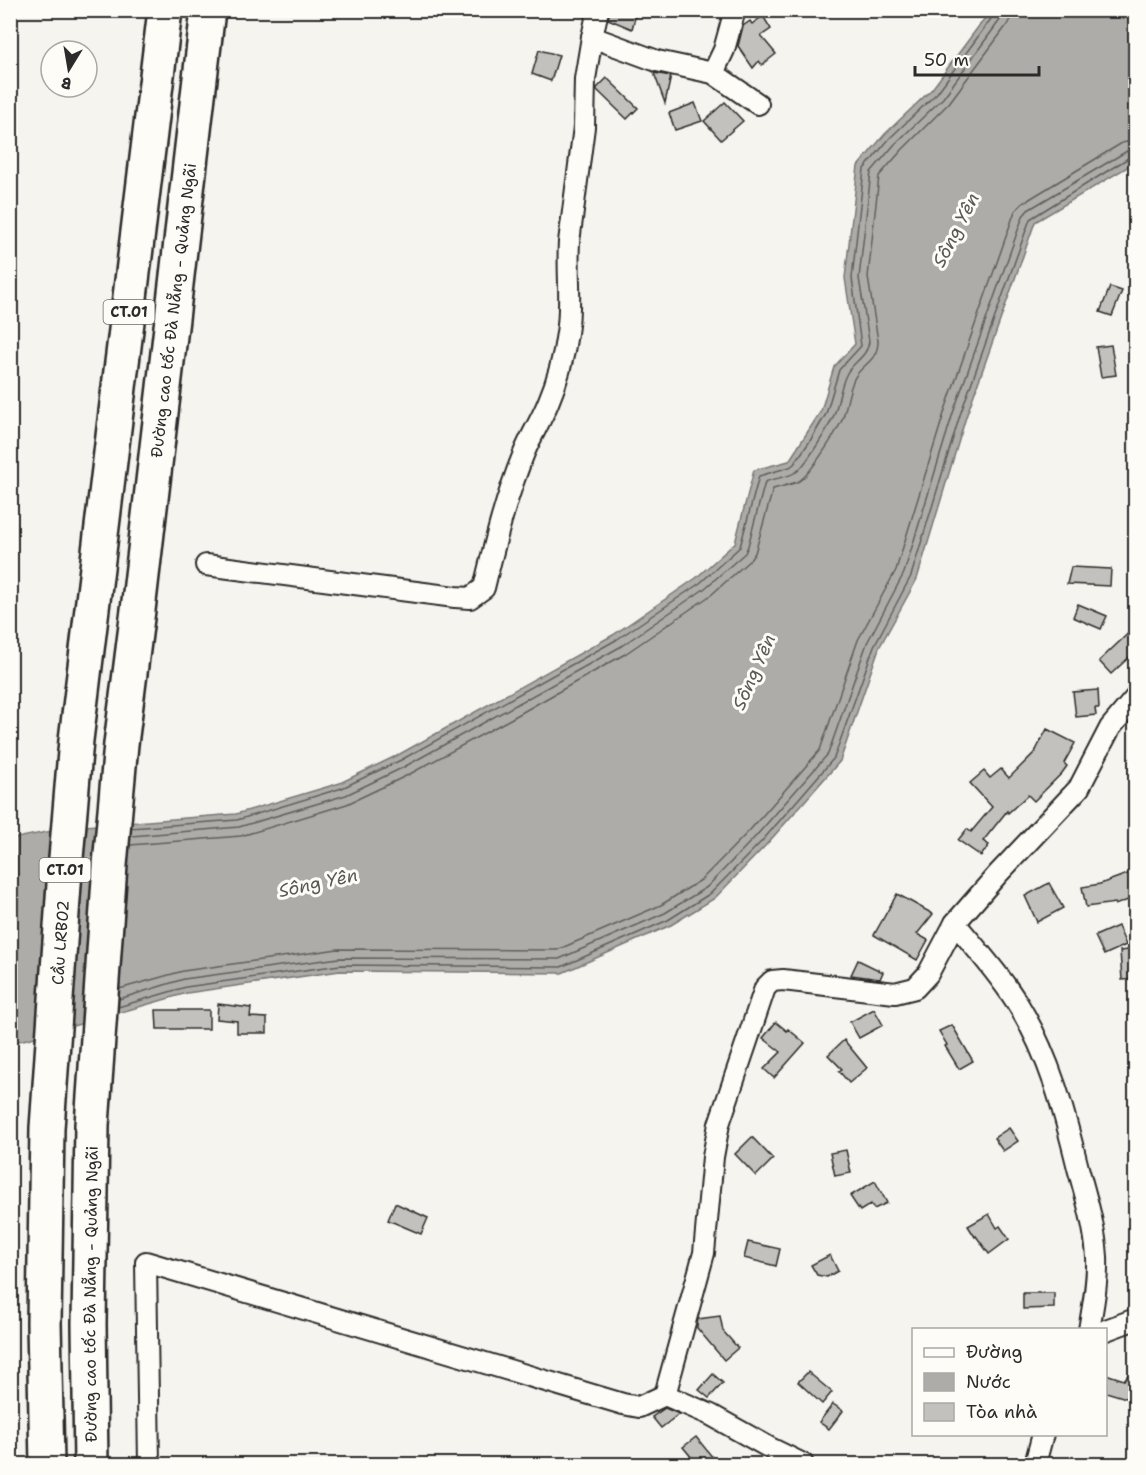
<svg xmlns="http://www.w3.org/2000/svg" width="1146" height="1475" font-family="'Shantell Sans',sans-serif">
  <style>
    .water { fill: #adaca9; stroke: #797877; stroke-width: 1.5 }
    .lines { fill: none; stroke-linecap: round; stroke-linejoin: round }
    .shore { stroke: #5f5f5d; stroke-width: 1.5 }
    .building { fill: #c2c1be; stroke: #2b2b2b; stroke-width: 1.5 }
    .minor-casing { stroke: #2b2b2b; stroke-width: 24 }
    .motorway-casing { stroke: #2b2b2b; stroke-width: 38 }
    .minor { stroke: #fdfcf7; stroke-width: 20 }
    .motorway { stroke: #fdfcf7; stroke-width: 33 }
    .labels { text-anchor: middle; stroke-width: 6; stroke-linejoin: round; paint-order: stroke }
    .shield { fill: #fdfcf7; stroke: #6a6a68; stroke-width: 1.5 }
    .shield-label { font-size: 15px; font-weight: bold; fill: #2b2b2b }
    .street-label { font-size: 16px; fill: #2b2b2b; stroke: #fdfcf7 }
    .water-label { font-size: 18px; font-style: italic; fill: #585857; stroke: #fdfcf7 }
  </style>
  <rect width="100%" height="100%" fill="#f5f4ef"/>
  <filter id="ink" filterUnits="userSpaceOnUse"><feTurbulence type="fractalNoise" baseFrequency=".0167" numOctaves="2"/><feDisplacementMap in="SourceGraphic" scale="12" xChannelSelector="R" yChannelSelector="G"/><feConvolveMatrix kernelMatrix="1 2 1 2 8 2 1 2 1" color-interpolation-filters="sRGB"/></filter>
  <g filter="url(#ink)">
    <path class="water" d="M990,11H1135V161L1126,168L1035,222L966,417L917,579L879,648L840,761L766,845L715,898L671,925L562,973L340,971L187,993L35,1037L11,1043V839L72,827L236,814L340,783L398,755L613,635L696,578L735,543L754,470L789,461L821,411L834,367L855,344L845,278L858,166L885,134L932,89Z"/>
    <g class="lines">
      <g class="shore">
        <path d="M131,828L237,820L342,788L401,760L616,640L700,583L740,547L759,476L790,467L794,464L810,441L826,414L839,370L861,346L852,278L864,169L890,138L937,93L993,16L995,10"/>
        <path d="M131,836L239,827L346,795L404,767L620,647L704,589L745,553L748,546L765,482C774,478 787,478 796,472C805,467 830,425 834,415C839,402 840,387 846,375C852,362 868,357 869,341L859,278L871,172L895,144L943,98L1000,20L1002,10"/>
        <path d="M130,845L241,836L347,804L408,775L514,717L625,654L711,595L750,560L755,553L773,489C781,486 791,485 799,481C810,475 836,433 842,420C847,407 848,392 854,379C861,364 878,362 878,341L868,277L879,176L902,150L949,103L1007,25L1010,19L1011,10"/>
        <path d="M119,989L183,971L338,949L557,950L661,905L701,880L750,830L820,750L858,640L896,570L945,410L1015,211L1023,203L1122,143L1136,140"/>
        <path d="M119,999L184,979L339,958L559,959L665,913L707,887L756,836L828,754L867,643L904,573L953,413L1023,216L1028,210L1127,151L1136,149"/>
        <path d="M118,1007L186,987L340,965L561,967L668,920L711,893L762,841L834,758L874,646L911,576L960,415L1030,219L1130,157L1136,156"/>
      </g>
    </g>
    <g class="building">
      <path d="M610,10H637L632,29L608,19Z"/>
      <path d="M763,16L771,29L761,36L776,54L762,65L759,61L753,68L738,46L743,26L750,21L752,24Z"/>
      <path d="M539,50L559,55L551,81L532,74Z"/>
      <path d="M654,73L671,76L665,103Z"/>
      <path d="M607,78L638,108L627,119L597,90V88Z"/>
      <path d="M725,102L743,121L721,140L704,121Z"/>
      <path d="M695,103L702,121L675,130L669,113Z"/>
      <path d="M1110,287L1122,291L1112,316L1100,312Z"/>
      <path d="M1111,345L1116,375L1101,377L1096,347Z"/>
      <path d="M1071,567L1111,569L1110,586L1067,584Z"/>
      <path d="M1078,604L1107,616L1101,629L1073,617Z"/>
      <path d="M1136,626V651L1111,674L1099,661Z"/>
      <path d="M1098,690L1099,708H1095L1096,715L1076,717L1073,692Z"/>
      <path d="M1047,729L1075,743L1064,763L1067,766L1062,773L1034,801L1028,795L1008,813L1007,811L983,841L989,845L981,856L958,840L967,829L971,832L992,807L970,783L984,771L990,778L1001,769L1009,778L1035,752Z"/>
      <path d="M1130,873L1136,890V897L1115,905V903L1086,907L1082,887L1100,884Z"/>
      <path d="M1049,883L1063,908L1037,922L1025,896Z"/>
      <path d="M897,894L933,914L917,934L928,940L917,960L874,935Z"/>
      <path d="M1118,926L1126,945L1104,955L1095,936Z"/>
      <path d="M1136,949V979L1122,980L1120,951Z"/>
      <path d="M858,960L883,972L880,979L851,975Z"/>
      <path d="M218,1004L251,1008L250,1017L267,1018V1033H237V1021L217,1019Z"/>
      <path d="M874,1009L883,1025L859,1038L850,1022Z"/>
      <path d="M156,1010H209V1029H157Z"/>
      <path d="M776,1022L787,1031L788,1029L805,1043L774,1078L764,1069L781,1052L763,1038Z"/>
      <path d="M952,1025L973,1061L959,1069L945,1046L947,1045L939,1031Z"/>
      <path d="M844,1040L867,1068L849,1083L839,1071L842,1069L828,1055Z"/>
      <path d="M1009,1128L1018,1141L1003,1151L994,1138Z"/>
      <path d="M752,1137L773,1159L756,1176L735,1154Z"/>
      <path d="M846,1150L851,1173L835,1176L830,1153Z"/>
      <path d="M875,1181L887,1203L874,1209L871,1204L860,1211L850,1196Z"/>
      <path d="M395,1203L428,1218L421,1234L388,1220Z"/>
      <path d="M989,1214L997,1228L1000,1226L1009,1239L989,1254L976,1236L975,1237L968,1226Z"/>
      <path d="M748,1242L780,1249L776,1266L744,1258Z"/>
      <path d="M830,1255L838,1271L827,1277L817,1275L811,1265Z"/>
      <path d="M1023,1293H1054V1308L1023,1309Z"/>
      <path d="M720,1316L723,1331L738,1348L724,1360L697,1328V1325L698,1319Z"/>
      <path d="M1136,1365V1401L1106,1392V1374L1124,1380Z"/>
      <path d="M808,1372L832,1392L822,1404L798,1382Z"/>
      <path d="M713,1374L723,1383L709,1398L699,1390Z"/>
      <path d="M833,1404L843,1411L829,1429L819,1422Z"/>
      <path d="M665,1408L679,1414L661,1428L652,1417Z"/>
      <path d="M696,1437L714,1459L707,1464H697L683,1447Z"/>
    </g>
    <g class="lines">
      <defs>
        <g id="minor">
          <path d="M592,37L657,61L713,73L758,104"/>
          <path d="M713,73L724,50L735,10"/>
          <path d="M206,565L455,597L470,598L484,588C495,542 506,497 524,453C531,436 541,420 548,403C557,382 564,356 567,333C572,303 567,273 569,242L584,127L585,79L592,37L598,10"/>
          <path d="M955,923C977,950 1001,976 1019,1006C1050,1057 1064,1111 1078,1168C1086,1197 1095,1227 1097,1257C1098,1281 1093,1306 1089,1330"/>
          <path d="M1106,1330L1133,1320L1136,1321"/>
          <path d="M665,1395L711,1415L770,1448L803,1464"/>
          <path d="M149,1464L146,1262L623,1404L639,1407L665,1395L704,1253L713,1157L719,1124L765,988L772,981L783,980L895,993L915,988L928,974L955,923L997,875L1079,788L1110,728L1136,697"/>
          <path d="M1035,1464L1043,1434"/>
        </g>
        <g id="motorway">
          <path id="s1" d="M47,1464L44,1323L47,1128L65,870L76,740L165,10"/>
          <path id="s2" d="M91,1464L89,1324L92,1125L110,865L121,744L138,610L208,10"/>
        </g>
      </defs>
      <use href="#minor" class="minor-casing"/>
      <use href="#motorway" class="motorway-casing"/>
      <use href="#minor" class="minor"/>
      <use href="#motorway" class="motorway"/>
    </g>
  </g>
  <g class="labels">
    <g class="shield">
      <rect x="103.5" y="300" width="51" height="24" rx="4.5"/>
      <rect x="39.5" y="858" width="51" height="24" rx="4.5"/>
    </g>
    <g class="shield-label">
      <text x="129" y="317">CT.01</text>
      <text x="65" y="875">CT.01</text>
    </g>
    <g class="street-label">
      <text dy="6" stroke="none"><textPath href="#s2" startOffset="1158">Đường cao tốc Đà Nẵng - Quảng Ngãi</textPath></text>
      <text dy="6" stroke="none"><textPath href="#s1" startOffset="522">Cầu LRB02</textPath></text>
      <text dy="6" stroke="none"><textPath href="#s2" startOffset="170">Đường cao tốc Đà Nẵng - Quảng Ngãi</textPath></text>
    </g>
    <g class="water-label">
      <text transform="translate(956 230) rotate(-63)" y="6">Sông Yên</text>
      <text transform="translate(754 672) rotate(-66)" y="6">Sông Yên</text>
      <text transform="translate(318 883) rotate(-12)" y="6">Sông Yên</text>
    </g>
  </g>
  <rect width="1146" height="1475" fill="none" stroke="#fdfcf7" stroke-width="36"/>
  <rect x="18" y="18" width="1110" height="1439" fill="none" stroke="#2b2b2b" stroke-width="2" filter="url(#ink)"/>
  <rect x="912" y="1328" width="195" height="108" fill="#fdfcf7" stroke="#a9a8a5" stroke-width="1.5"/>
  <rect x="924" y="1348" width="30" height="9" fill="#fdfcf7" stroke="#a9a8a5" stroke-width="1.5"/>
  <text x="966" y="1358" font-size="18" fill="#2b2b2b">Đường</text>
  <rect x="924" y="1373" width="30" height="18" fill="#adaca9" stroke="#a9a8a5" stroke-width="1.5"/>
  <text x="966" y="1388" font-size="18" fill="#2b2b2b">Nước</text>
  <rect x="924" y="1403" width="30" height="18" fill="#c2c1be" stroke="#a9a8a5" stroke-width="1.5"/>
  <text x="966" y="1418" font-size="18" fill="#2b2b2b">Tòa nhà</text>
  <g transform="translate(69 69) rotate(191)"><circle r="28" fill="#fdfcf7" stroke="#a9a8a5" stroke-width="1.5"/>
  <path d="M0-4.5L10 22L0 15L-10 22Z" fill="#2b2b2b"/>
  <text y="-9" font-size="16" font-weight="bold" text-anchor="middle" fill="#2b2b2b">B</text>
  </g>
  <path d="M915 66v9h124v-9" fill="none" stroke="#2b2b2b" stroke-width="3"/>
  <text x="924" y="66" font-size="18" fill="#2b2b2b" stroke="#fdfcf7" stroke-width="4.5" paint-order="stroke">50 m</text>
</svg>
